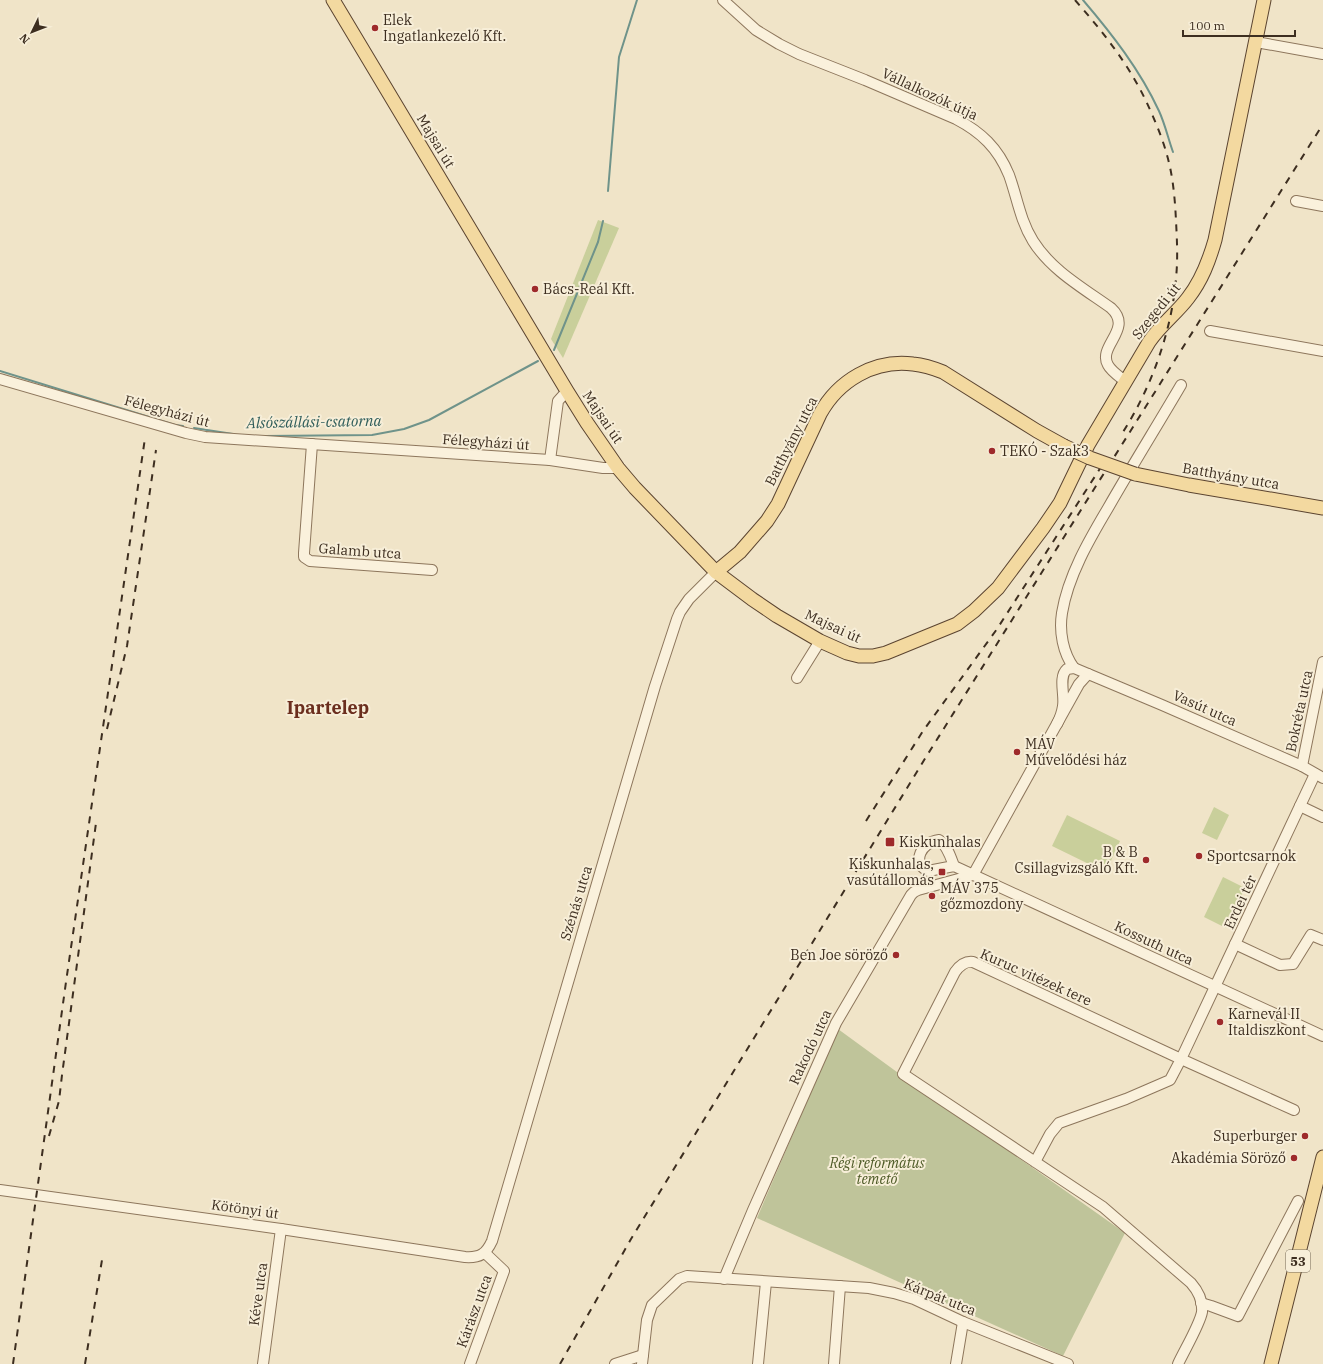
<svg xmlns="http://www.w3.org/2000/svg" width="1323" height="1364" font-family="'IBM Plex Serif',serif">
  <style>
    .green { fill: #c9cf9b }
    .cemetery { fill: #bfc49a }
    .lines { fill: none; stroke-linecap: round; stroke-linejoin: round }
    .stream { stroke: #6f938a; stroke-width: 2 }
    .minor-casing { stroke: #8d765c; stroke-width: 12 }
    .major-casing { stroke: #5b4430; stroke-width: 15 }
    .minor { stroke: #faf1dc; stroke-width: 10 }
    .major { stroke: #f3d9a0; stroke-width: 13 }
    .rail { stroke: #3d2e20; stroke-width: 2; stroke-dasharray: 7 7; stroke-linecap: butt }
    .major-bridge-casing { stroke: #5b4430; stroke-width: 15; stroke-linecap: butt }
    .major-bridge { stroke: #f3d9a0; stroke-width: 13 }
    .poi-dot { fill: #9e2a2b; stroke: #f7eed8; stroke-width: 1.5 }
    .labels { text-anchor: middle; stroke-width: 4; stroke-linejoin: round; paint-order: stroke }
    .shield { fill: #f7eed8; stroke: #756857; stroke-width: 1 }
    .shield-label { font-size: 13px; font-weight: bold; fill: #3d2e20 }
    .poi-label { font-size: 14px; fill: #3d2e20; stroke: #f7eed8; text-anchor: start }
    .street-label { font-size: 14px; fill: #3d2e20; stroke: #f7eed8 }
    .park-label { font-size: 14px; font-style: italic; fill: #4d5a26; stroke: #f7eed8 }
    .water-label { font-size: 15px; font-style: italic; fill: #2f5d5a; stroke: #f7eed8 }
    .district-label { font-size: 18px; font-weight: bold; fill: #6b2e1e; stroke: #f7eed8 }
  </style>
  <rect width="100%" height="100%" fill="#f0e4c8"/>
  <g class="green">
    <path d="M598,220L619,228L563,358L551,339Z"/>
    <path d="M1214,807L1229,815L1217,840L1202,833Z"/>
    <path d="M1067,815L1120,841L1110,863L1097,868L1052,846Z"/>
    <path d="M1223,877L1245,888L1226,928L1204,917Z"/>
  </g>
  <path class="cemetery" d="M838,1029L901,1075L1125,1233L1063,1356L757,1218Z"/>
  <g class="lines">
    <g class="stream">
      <path d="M1083,0C1112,34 1140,70 1159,111C1165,124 1168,138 1173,152"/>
      <path d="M608,191L619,57L637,0"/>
      <path d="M554,350L598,242L603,221"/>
      <path d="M0,371L175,425L183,426"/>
      <path d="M194,428L233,434"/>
      <path d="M265,436L372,435L404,429L429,420L538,361"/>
    </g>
    <defs>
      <g id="minor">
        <path d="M723,0L756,30L779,44L799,54L865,80L956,119C981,132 998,148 1009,175C1017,197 1020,220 1033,241C1051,270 1083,288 1111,308C1134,329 1097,346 1108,365C1111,371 1120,377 1126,382"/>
        <path d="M1256,42L1323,54"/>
        <path d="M1296,201L1323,206"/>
        <path d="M1210,331L1323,351"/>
        <path d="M0,379L186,433L205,437L550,460L603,468H618"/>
        <path d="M312,444L304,553V557L310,561L432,570"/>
        <path d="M550,460L558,401L567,391"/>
        <path d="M1074,668C1063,653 1059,632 1062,613C1068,576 1089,540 1108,508C1132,466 1157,426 1181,385"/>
        <path d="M797,678L820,641"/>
        <path d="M1057,724C1060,718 1062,713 1063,706C1065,695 1058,677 1067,669L1074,668L1162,705L1302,766L1323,778"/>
        <path d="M1302,766L1323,662"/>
        <path d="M1300,806L1323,817"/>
        <path d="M954,866C951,858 947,845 939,840C921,842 911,863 928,871L954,866L1323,1036"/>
        <path d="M973,875L1079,684L1088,674"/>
        <path d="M1235,944L1280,965L1293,964L1311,935L1323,940"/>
        <path d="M1294,1110L1181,1059L1315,774"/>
        <path d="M1035,1162L1050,1134L1059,1123L1126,1099L1170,1080L1181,1059L973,962C965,961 960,965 955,972L903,1074L1103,1207L1191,1283C1198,1291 1203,1301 1202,1312C1200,1324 1184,1351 1178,1364"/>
        <path d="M0,1190L281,1229L465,1257C480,1258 486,1254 492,1241L655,686L677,619L680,612L689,599L716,572"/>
        <path d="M724,1279L753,1210L836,1023L911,895L914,892L918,890L973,875"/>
        <path d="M1201,1303L1211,1306L1238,1316L1298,1201"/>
        <path d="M263,1364L281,1229"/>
        <path d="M470,1364L504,1271L485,1253"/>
        <path d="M615,1364L643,1355"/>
        <path d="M642,1364L647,1320L652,1305L679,1279L687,1276L869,1288L894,1293L914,1299L963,1322L1068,1364"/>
        <path d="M758,1364L766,1282"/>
        <path d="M834,1364L840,1286"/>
        <path d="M956,1364L963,1322"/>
      </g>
      <g id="major">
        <path d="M333,0L567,391L587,423L618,468L635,488L716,572L752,599L777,616L820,641L847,653L859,656H873L886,653L957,624L974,611L998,588L1043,528L1060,503L1088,445L1149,342C1160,325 1176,314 1188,298C1202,280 1209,261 1215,240L1264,0"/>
        <path d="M1135,474L1189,485L1323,508"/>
        <path d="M716,572L740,552L767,521L778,504L820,414C838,381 874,359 913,364C923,365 933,368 943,372L1037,431L1064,446"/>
        <path d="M1271,1364L1323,1157"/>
      </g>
    </defs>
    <use href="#minor" class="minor-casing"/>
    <use href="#major" class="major-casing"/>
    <use href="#minor" class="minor"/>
    <use href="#major" class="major"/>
    <g class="rail">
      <path d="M1075,0C1102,31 1128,63 1146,101C1154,118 1162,137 1167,155C1173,176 1175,199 1176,221C1177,240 1178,259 1176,278C1172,331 1151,388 1123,432"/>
      <path d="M107,729L127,646L156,450"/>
      <path d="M866,821L923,731L997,629L1101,467"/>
      <path d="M49,1136L59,1101L62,1075L96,823"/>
      <path d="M13,1364L66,982L145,438"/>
      <path d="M85,1364L102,1260"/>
      <path d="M560,1364L631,1239L926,757L1323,124"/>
    </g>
    <defs>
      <path id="major-bridge" d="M1064,446L1090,458L1135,474"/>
    </defs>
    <use href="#major-bridge" class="major-bridge-casing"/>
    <use href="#major-bridge" class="major-bridge"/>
  </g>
  <g class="poi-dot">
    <circle cx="375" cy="28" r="4"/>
    <circle cx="535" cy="289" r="4"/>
    <circle cx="992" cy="451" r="4"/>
    <circle cx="1017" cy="752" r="4"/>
    <rect x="885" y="837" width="10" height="10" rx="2"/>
    <circle cx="1199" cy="856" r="4"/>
    <circle cx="1146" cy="860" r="4"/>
    <rect x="938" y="868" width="8" height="8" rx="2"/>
    <circle cx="932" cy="896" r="4"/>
    <circle cx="896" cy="955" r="4"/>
    <circle cx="1220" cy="1022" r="4"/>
    <circle cx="1305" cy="1136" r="4"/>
    <circle cx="1294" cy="1158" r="4"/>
  </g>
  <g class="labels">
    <rect class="shield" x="1286" y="1250" width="24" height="22" rx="3"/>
    <g class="shield-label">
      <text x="1298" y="1266">53</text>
    </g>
    <g class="poi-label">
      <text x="383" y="25">Elek<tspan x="383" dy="16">Ingatlankezelő Kft.</tspan></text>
      <text x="543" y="294">Bács-Reál Kft.</text>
      <text x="1000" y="456">TEKÓ - Szak3</text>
      <text x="1025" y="749">MÁV<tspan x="1025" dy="16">Művelődési ház</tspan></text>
      <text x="899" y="847">Kiskunhalas</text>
      <text x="1138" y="857" text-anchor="end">B &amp; B<tspan x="1138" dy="16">Csillagvizsgáló Kft.</tspan></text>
      <text x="1207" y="861">Sportcsarnok</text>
      <text x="934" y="869" text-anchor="end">Kiskunhalas,<tspan x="934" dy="16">vasútállomás</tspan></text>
      <text x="940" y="893">MÁV 375<tspan x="940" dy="16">gőzmozdony</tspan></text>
      <text x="888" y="960" text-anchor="end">Ben Joe söröző</text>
      <text x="1228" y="1019">Karnevál II<tspan x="1228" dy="16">Italdiszkont</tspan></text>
      <text x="1297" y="1141" text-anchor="end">Superburger</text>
      <text x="1286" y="1163" text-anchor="end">Akadémia Söröző</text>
    </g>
    <g class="street-label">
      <text transform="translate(930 94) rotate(25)" y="5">Vállalkozók útja</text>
      <text transform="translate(436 141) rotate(59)" y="5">Majsai út</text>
      <text transform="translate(1156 311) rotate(-51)" y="5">Szegedi út</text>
      <text transform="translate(167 411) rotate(15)" y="5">Félegyházi út</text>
      <text transform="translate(603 417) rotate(56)" y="5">Majsai út</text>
      <text transform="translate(791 441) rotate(-63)" y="5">Batthyány utca</text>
      <text transform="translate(486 442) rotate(4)" y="5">Félegyházi út</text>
      <text transform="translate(1231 476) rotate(10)" y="5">Batthyány utca</text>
      <text transform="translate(360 551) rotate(4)" y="5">Galamb utca</text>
      <text transform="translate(833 626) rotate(25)" y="5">Majsai út</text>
      <text transform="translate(1205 708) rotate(24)" y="5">Vasút utca</text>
      <text transform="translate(1299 711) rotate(-78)" y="5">Bokréta utca</text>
      <text transform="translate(1240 902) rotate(-65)" y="5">Erdei tér</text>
      <text transform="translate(576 903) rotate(-73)" y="5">Szénás utca</text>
      <text transform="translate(1154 943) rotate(25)" y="5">Kossuth utca</text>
      <text transform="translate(1036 977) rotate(24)" y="5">Kuruc vitézek tere</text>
      <text transform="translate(810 1047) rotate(-65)" y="5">Rakodó utca</text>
      <text transform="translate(245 1209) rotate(8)" y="5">Kötönyi út</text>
      <text transform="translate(258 1294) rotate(-82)" y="5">Kéve utca</text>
      <text transform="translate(940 1297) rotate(22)" y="5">Kárpát utca</text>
      <text transform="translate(474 1311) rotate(-70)" y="5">Kárász utca</text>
    </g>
    <g class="park-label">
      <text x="877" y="1168">Régi református<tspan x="877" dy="16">temető</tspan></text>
    </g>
    <g class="water-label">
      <text transform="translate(314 422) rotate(-1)" y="5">Alsószállási-csatorna</text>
    </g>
    <g class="district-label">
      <text x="328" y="714">Ipartelep</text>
    </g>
  </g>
  <g transform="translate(32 32) rotate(227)" stroke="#f7eed8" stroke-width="3" paint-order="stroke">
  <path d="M0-3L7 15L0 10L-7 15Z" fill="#3d2e20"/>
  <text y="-6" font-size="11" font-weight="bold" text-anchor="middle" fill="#3d2e20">N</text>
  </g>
  <path d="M1183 30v6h112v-6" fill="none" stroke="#3d2e20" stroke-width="2"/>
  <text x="1189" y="30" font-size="12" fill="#3d2e20" stroke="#f7eed8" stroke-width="3" paint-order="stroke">100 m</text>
</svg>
